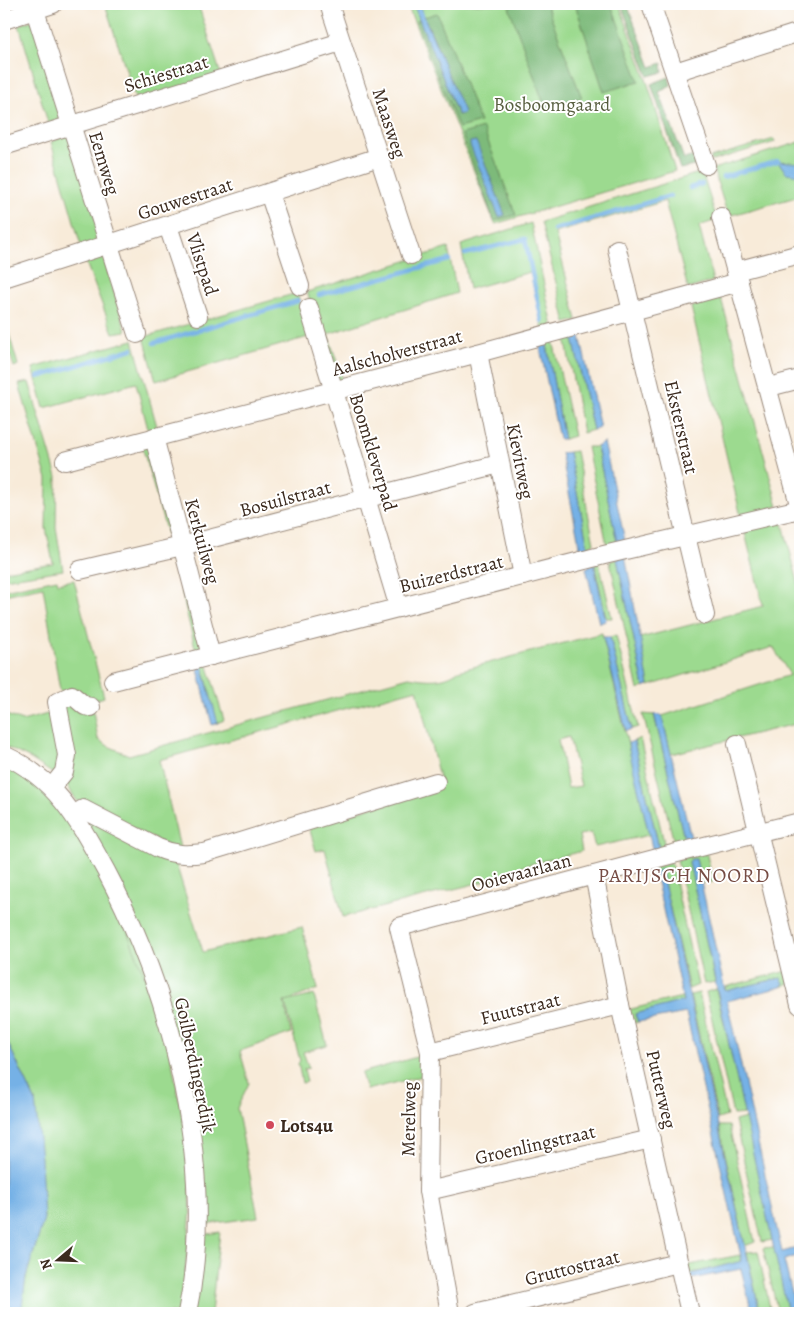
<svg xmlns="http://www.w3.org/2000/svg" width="804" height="1317" font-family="Alegreya,serif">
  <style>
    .green { fill: #9cda8f; stroke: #6c8256; fill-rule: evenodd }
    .forest { fill: #7dba7a; stroke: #5c724c; fill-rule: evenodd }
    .water { fill: #75b1e6; stroke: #586e82 }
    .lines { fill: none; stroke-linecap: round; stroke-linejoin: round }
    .stream { stroke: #75b1e6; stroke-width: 4.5 }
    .minor-casing { stroke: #9a8a7c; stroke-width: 20 }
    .minor { stroke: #fff; stroke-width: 18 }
    .poi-dot { fill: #d1495b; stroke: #fff; stroke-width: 2 }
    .labels { text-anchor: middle; stroke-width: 4; stroke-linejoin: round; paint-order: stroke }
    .street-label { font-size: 19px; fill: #3b2a1e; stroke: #fff }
    .park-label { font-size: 19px; fill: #585f40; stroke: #fff }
    .poi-label { font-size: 19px; font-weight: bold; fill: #3b2a1e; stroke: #fff; text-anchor: start }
    .neighbourhood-label { font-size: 20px; letter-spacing: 1px; fill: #764c44; stroke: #fff }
  </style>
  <rect width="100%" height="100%" fill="#fff"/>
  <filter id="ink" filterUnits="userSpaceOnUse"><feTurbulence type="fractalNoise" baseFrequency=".02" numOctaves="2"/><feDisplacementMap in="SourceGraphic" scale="10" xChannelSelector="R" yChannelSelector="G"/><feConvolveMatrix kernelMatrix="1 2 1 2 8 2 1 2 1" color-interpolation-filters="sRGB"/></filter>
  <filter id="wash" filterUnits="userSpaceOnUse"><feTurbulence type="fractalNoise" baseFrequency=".0096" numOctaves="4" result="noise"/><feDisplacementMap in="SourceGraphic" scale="20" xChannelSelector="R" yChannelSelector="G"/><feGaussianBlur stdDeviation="1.12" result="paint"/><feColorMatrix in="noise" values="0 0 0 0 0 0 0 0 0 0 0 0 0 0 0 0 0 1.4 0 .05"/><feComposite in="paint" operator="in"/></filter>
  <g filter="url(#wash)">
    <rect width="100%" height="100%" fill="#f8ebd9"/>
    <g class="green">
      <path d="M105,4H198L221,75L136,101Z"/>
      <path d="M407,4H619L645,75L675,171L495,224Z"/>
      <path d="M33,20L65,119L48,123L19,25Z"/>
      <path d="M70,134L102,241L81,246L51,142Z"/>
      <path d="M774,139L775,142L712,161L710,158Z"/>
      <path d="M800,142V196L728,216L713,169Z"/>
      <path d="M702,172L717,220L699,226L713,281L688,289L665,201L555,233L577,320L566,323L541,222Z"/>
      <path d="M531,223L553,327L543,329L530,272L469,289L461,245Z"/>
      <path d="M448,248L457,293L328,334L343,381L338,382L307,292Z"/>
      <path d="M102,253L126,331L113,333L85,260Z"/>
      <path d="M297,293L312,336L156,381L144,337Z"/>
      <path d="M721,298L778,506L741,517L691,307Z"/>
      <path d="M4,317L18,365L14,367L4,334Z"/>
      <path d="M572,334L593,430L583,433L565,337Z"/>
      <path d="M133,340L158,430L149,433L136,383L44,408L33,368Z"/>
      <path d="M546,340H553L574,436L564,439Z"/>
      <path d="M29,382L57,477L56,527L63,570L4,579V571L53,563L46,528L47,479L19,384Z"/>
      <path d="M150,444L175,540L169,541L142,446Z"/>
      <path d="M587,447H597L617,542L607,545Z"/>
      <path d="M576,451L594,543L588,548L569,452Z"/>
      <path d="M782,520L800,590V723L671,754L662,716L790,675L773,647L649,686L640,638L763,606L744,529Z"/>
      <path d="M180,557L202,650L196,652L174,559Z"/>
      <path d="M617,559L644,687L638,690L610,561Z"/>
      <path d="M599,562L612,618H606L595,565Z"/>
      <path d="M57,579L58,583L74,580L104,697L95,700L73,690L60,691L43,587L4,595V590Z"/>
      <path d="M602,633L649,835L595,847L591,833L579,835L582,851L523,866L502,877L343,917L325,849L316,851L309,827L441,785L417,689L159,760L181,852L77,801L65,782L31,759L4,746V714L22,721L55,712L69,703L93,711L98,739L108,746L129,755L409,677C426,680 444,682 458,671ZM569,737L581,786L568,788L558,740Z"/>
      <path d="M616,635L638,727L632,729L610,637Z"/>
      <path d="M207,663L224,720L217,723L203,666Z"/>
      <path d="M643,714L654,715L685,842L674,843Z"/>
      <path d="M640,738L665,847L660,851L634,741Z"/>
      <path d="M4,760L24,770L68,813L125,916L168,1040L188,1148L191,1210L181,1313H21L26,1277L44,1219L35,1100L4,1035Z"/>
      <path d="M92,821L174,857L203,952L302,927L318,989L284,1002L291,1033L240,1051L249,1083L237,1108L258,1217L202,1225L186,1082L85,824Z"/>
      <path d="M706,851L713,882L701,883L696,859L689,862L715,982L704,984L677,860Z"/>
      <path d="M671,863L698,985L689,989L661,870L655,873L654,867Z"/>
      <path d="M787,971L792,982L781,987L784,983L781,978L726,991L725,987Z"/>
      <path d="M716,989L745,1114L733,1115L706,992Z"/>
      <path d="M699,993L727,1116L718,1119L690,995Z"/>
      <path d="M314,995L327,1045L303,1052L309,1068L304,1069L307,1082L302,1083L298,1063L300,1061L285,1002Z"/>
      <path d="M682,997L683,1001L635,1015L638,1022L631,1024L627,1010Z"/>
      <path d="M420,1056L423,1076L366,1090L361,1073Z"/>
      <path d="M746,1118L772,1240L762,1242L735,1121Z"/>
      <path d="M719,1126H729L755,1242L745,1246Z"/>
      <path d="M220,1232L211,1313H192L202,1235Z"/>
      <path d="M774,1247L788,1313H778L763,1248Z"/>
      <path d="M758,1251L771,1313H760L747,1252Z"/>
      <path d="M740,1255L741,1262L692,1273V1279H687L685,1266Z"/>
    </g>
    <g class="forest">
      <path d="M519,4H546L582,98L545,107L509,7Z"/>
      <path d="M575,4H611L639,81L604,92Z"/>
      <path d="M621,4H627L651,67L662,63L663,72L648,76Z"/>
      <path d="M437,13L480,122L459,128L416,21L419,19L458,115L436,43L424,17Z"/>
      <path d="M669,77L671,86L659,92L684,159L695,156L698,165L680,169L651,84Z"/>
      <path d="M483,128L516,215L494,221L462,134ZM471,142L505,215L499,216Z"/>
    </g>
    <g class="water">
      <path d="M413,4H419L464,112L462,114L458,115Z"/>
      <path d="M476,141L505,215L499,217L470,145V142Z"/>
      <path d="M778,161L800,163V175L786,173Z"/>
      <path d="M579,331L600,428L593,430L572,334Z"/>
      <path d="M546,340L564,439H559L539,343Z"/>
      <path d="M604,442L625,541L617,542L597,447Z"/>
      <path d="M569,452L588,548L581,553L561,453Z"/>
      <path d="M625,555L649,685L644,687L617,559Z"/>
      <path d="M594,564L606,621L599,623L586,568Z"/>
      <path d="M603,637H610L632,729L626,731Z"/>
      <path d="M202,665L218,723L212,725L197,666Z"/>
      <path d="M654,714L662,716L692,842H685Z"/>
      <path d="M634,741L660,852H653L629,750L628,743Z"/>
      <path d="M691,859H696L725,991L781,978L784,983L781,987L727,1001L782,1252L800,1247V1255L784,1260L797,1313H788L689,862Z"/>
      <path d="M661,869L760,1313H752L741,1269L692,1279L691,1274L742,1261L686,1013L638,1022L635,1014L683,1001L655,873Z"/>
      <path d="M4,1035L35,1100L41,1158L44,1219L26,1277L21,1313H4Z"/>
    </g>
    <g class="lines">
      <g class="stream">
        <path d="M723,177L778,161"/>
        <path d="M690,188L702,184"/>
        <path d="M554,230L670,196"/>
        <path d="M465,254L525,239L542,321"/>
        <path d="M319,295L449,260"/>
        <path d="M154,343L298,301"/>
        <path d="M4,359V361"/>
        <path d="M38,377L132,349"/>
      </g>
    </g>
  </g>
  <g filter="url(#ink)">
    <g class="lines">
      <defs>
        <g id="minor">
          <path d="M33,4L137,334"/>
          <path d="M329,4L411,255"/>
          <path d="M651,4L706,165"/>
          <path d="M4,20L53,4"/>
          <path d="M675,72L800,32"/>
          <path d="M4,146L341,42"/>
          <path d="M269,193L300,286"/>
          <path d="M721,217L800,508"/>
          <path d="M168,226L198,316"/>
          <path d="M617,249L705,615"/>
          <path d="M736,271L800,254"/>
          <path d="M4,278L379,157"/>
          <path d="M309,308L399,608"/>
          <path d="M478,353L523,576"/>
          <path d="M769,387L800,379"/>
          <path d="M154,437L211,656"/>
          <path d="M65,461L478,353L739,282"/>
          <path d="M80,570L182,546L499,464"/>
          <path d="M113,681L604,555L800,509"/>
          <path d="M737,744L800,1005"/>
          <path d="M4,755C57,779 79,822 106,871C174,999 217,1170 187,1313"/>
          <path d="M52,787L64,772L67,755L57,702L72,695L85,706L91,707"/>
          <path d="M74,815L83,809L158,848C174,855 187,855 204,853L436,782"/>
          <path d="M594,875L620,1005L690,1313"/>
          <path d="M430,1052L620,1005"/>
          <path d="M428,1191L651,1139"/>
          <path d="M450,1313L428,1191L430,1052L399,927L673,854L800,822"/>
          <path d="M475,1313L678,1263"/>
        </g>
      </defs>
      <use href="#minor" class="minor-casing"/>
      <use href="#minor" class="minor"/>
    </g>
  </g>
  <circle class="poi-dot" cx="270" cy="1125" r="5"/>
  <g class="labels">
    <g class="street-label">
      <text transform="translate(166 73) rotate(-17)" y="7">Schiestraat</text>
      <text transform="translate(390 123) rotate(72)" y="7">Maasweg</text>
      <text transform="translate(105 163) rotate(73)" y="7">Eemweg</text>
      <text transform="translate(185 198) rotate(-18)" y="7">Gouwestraat</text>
      <text transform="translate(203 264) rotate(72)" y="7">Vlistpad</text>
      <text transform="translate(397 352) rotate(-15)" y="7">Aalscholverstraat</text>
      <text transform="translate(682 427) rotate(77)" y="7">Eksterstraat</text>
      <text transform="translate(374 452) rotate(73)" y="7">Boomkleverpad</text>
      <text transform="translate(521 461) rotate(79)" y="7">Kievitweg</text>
      <text transform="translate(285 498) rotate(-15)" y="7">Bosuilstraat</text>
      <text transform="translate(203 541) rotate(75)" y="7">Kerkuilweg</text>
      <text transform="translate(451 573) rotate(-14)" y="7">Buizerdstraat</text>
      <text transform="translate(521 872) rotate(-15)" y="7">Ooievaarlaan</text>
      <text transform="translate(520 1008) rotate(-14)" y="7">Fuutstraat</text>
      <text transform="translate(196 1065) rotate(78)" y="7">Goilberdingerdijk</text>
      <text transform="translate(662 1089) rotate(77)" y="7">Putterweg</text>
      <text transform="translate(408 1119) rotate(-89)" y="7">Merelweg</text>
      <text transform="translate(535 1144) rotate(-13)" y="7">Groenlingstraat</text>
      <text transform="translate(572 1267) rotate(-14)" y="7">Gruttostraat</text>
    </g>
    <g class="park-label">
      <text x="552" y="111">Bosboomgaard</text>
    </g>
    <g class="poi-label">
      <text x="280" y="1132">Lots4u</text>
    </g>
    <g class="neighbourhood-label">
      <text x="684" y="882">PARIJSCH NOORD</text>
    </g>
  </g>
  <rect width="804" height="1317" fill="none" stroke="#fff" stroke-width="20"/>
  <g transform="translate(58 1260) rotate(251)" stroke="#ffffff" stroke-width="4" paint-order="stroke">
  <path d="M0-4L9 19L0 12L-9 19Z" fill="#3b2a1e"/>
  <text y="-8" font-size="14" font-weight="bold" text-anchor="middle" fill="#3b2a1e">N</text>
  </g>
</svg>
